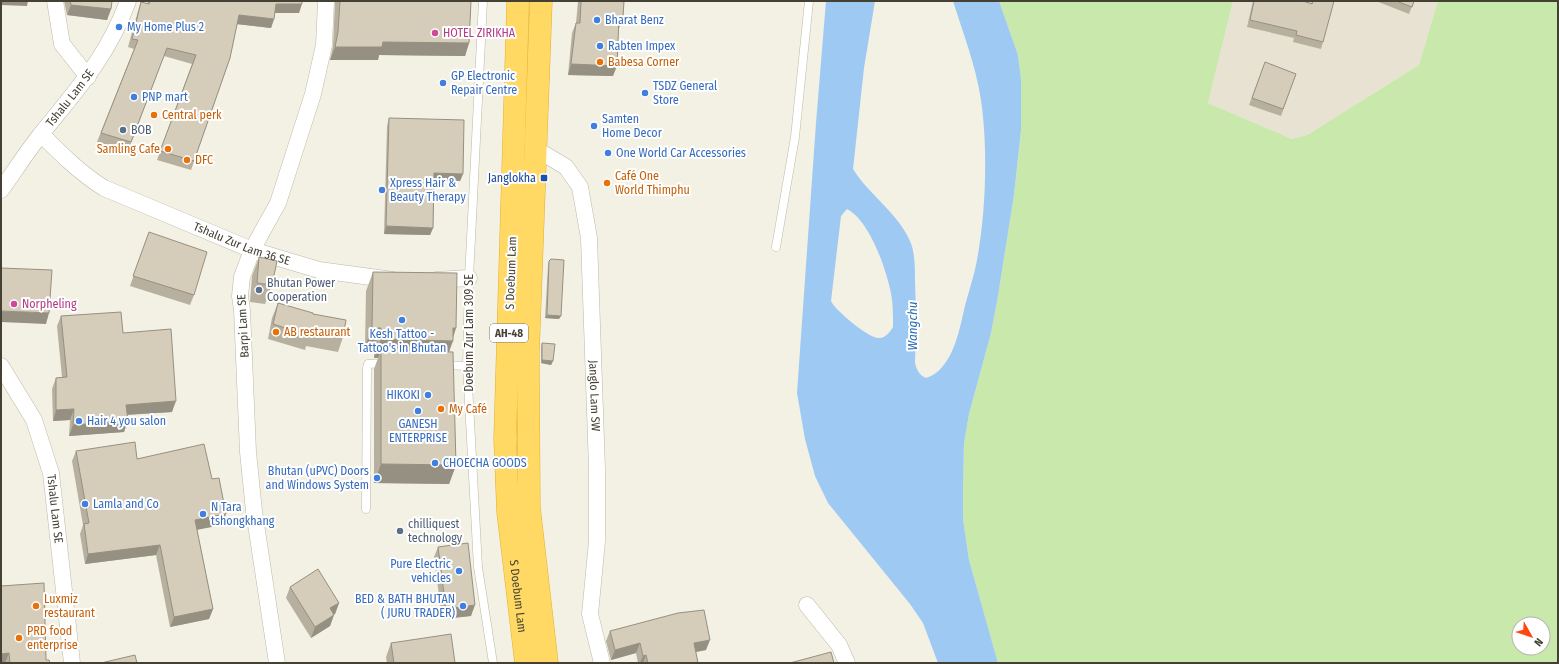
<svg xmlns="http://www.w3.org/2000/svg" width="1559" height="664" font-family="'Fira Sans Condensed',sans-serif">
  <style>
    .residential { fill: #e7e2d2 }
    .green { fill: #c8e9ab; fill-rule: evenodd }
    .water { fill: #9ec9f3; fill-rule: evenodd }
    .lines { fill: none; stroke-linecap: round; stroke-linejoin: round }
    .lane-casing { stroke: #bfb8a7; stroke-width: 9 }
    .street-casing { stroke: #bfb8a7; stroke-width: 17 }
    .highway-casing { stroke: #e3b02f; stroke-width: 23 }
    .lane { stroke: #fff; stroke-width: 8 }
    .street { stroke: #fff; stroke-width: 16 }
    .highway { stroke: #ffd963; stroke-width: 22 }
    .wall { fill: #b7b09f }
    .shaded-wall { fill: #959082 }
    .building { fill: #d5cdb9; stroke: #959082 }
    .shop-dot { fill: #3f7fe0; stroke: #fff; stroke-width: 1.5 }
    .hotel-dot { fill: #d1479c; stroke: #fff; stroke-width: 1.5 }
    .food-dot { fill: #e8710a; stroke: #fff; stroke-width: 1.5 }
    .service-dot { fill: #5c6f8a; stroke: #fff; stroke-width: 1.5 }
    .transit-dot { fill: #1a4fb4; stroke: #fff; stroke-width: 1.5 }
    .labels { text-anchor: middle; stroke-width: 4; stroke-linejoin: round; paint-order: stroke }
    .shield { fill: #fff; stroke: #7d7971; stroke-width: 1 }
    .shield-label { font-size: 11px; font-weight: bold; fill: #454034 }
    .shop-label { font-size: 12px; fill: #366cbe; stroke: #fff; text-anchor: start }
    .hotel-label { font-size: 12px; fill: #b23c85; stroke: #fff; text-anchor: start }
    .food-label { font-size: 12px; fill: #c56008; stroke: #fff; text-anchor: start }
    .street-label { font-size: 12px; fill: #454034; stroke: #fff }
    .service-label { font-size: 12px; fill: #4e5e75; stroke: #fff; text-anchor: start }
    .transit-label { font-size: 12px; fill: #164399; stroke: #fff; text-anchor: end }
    .water-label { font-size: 13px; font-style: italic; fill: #2a6eb5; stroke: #fff }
  </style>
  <rect width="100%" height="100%" fill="#f3f0e4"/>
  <path class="residential" d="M1233,1H1438L1419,65L1307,135L1292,139L1208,103Z"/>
  <path class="green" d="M999,1H1233L1208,103L1292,139L1307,135L1419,65L1438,1H1558V663H998L969,560L963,519V489L964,443L969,414L991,333L997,302L1014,195L1021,130V81L1018,55ZM1519,624H1543V648H1519Z"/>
  <path class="water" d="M826,1H875L864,68L853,169C869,195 898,213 910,241C915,252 915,268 915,280C916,308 916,335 915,363C917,370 919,375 926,378C952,370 959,332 964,310C968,293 974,277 977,260C986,212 988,148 981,100C976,66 963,33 953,1H999L1018,55L1021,80V130L1014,195L997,302L991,333L969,414L964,443L963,489V519L969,560L998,663H938L923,623L910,604L828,503L815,476L805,439L797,393L816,123ZM847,209C870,221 886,269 891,293C893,304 893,316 893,327C890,332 885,339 878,338C867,337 835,310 831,301L841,216Z"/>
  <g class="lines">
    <defs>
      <g id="lane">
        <path d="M483,1L469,278L467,366L478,567L493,663"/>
        <path d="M776,247L795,137L809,1"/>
        <path d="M444,365L467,366"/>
        <path d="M366,509L367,368L368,364L386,363"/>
      </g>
      <g id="street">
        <path d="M55,1L62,44L88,77"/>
        <path id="s1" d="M41,134C61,154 80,173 104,188L252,250L319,270L393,280"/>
        <path id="s2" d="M536,149L566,167L580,187L589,238L597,469V541L590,614L602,663"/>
        <path id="s3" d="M1,190C15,171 27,151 42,133C78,88 108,56 128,1"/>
        <path d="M436,280L469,278"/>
        <path id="s4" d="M1,366L34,420L51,473L72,663"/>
        <path d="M807,605L839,645L847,663"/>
        <path d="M277,663L254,511L248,452L242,310L240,296L242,277L252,250L278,203L313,94L324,45L326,1"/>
      </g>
      <g id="highway">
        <path id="s5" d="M518,1L505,439L508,512L526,663"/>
        <path d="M541,1L528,354L529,507L547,663"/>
      </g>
    </defs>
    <use href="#lane" class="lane-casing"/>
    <use href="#street" class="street-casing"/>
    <use href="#highway" class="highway-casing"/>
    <use href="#lane" class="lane"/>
    <use href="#street" class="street"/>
    <use href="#highway" class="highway"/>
  </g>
  <g class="wall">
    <path d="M64,1H112L111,9L107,20L67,15Z"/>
    <path d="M148,1H302L299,13H275L274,19L271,28L237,24L230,58L191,170L157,160L192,64L164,56L128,151L97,142L134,49L128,47L138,11L141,2L147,4Z"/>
    <path d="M335,1H471L469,43L465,56L379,55L378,60H330L333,46Z"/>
    <path d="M578,1H624L623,17L619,28L618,27L613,76L568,75L572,33L576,23Z"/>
    <path d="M1253,1H1303L1311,3L1312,1H1336L1335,2L1333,1L1323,42L1321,49L1293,42L1294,38L1247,27Z"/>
    <path d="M1376,1H1414L1409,14Z"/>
    <path d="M1265,62L1296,74L1281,116L1249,105Z"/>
    <path d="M389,118L463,174L460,181H434L433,228L430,235L384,234L387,126Z"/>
    <path d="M149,232L194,295L190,305L130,286Z"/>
    <path d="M259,257L272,285L265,304L250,302L252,276Z"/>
    <path d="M549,261L559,319L545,318L548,265Z"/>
    <path d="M373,272L453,336L449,352L456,465L449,484L374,483V369L378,358H374V347H365L366,291Z"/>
    <path d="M278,303L343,337L338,352L306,346L305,350L268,339L272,318Z"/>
    <path d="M61,316L123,333L172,412L127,415L124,432L69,436L70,420L53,421L52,389L56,378L62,377L57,326Z"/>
    <path d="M542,343L553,361L551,365L541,363V346Z"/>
    <path d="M76,451L137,459L212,479L222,525L197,529L213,609L209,619L170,627L156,555L85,564L80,534L83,525L72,461Z"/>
    <path d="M438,547L471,616L442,619L434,557Z"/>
    <path d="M1,586L46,660L50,663H1Z"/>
    <path d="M290,587L339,603L335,614H334L330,626L311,638L286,598Z"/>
    <path d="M610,631L706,650L696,652L698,663H638L636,653L611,660L606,641Z"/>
    <path d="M391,643L455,663H387L386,657Z"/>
  </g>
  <g class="shaded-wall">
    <path d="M1,1H28L27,6L1,5Z"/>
    <path d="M276,4H302L299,13H272Z"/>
    <path d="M71,5L111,9L107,20L67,15Z"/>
    <path d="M239,15L274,19L271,28L236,24Z"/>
    <path d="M619,17H623L619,28L615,27Z"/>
    <path d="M383,42L469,43L465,56L379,55L378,60H330L335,47Z"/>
    <path d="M571,64L617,66L613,76L568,75Z"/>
    <path d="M434,173L463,174L460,181L431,180Z"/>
    <path d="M386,226L433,228L430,235L384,234Z"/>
    <path d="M1,311L49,313L46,324L1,322Z"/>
    <path d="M547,315L561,316L559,319L545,318Z"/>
    <path d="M372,328H381L374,347H365Z"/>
    <path d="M453,328H456L452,341H453L446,360L381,350L378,358H374L381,339Z"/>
    <path d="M542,360L553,361L551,365L541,363Z"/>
    <path d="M176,401L172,412L122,415L126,405Z"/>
    <path d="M74,409L70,420L53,421L56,410Z"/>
    <path d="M128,421L124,432L69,436L73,425Z"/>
    <path d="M381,464L456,465L449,484L374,483Z"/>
    <path d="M226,514L222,525L191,531L195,520Z"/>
    <path d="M160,545L156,555L85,564L88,554Z"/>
    <path d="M339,603L335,614L326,619L330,608Z"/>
    <path d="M475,605L471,616L442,619L446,609Z"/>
    <path d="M213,609L209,619L170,627L174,617Z"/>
    <path d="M334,615L330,626L311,638L315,627Z"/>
    <path d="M710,640L706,650L690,653L694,643Z"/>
    <path d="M640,643L636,653L611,660L615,650Z"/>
    <path d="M9,653L5,663H1V654Z"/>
    <path d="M646,655L643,663H640L643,656Z"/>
  </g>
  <g class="building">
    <path d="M70,1H112L111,9L71,5Z"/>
    <path d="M150,1H302V4H276L274,19L239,15L230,58L194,161L160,151L196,55L167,48L131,142L101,133L138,40L132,39L141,2L149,4Z"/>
    <path d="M340,1H471L469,43L383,42L382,47H335L338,32Z"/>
    <path d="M581,1H624L623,17H619L617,66L571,64L576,23H580Z"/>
    <path d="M1254,1H1303L1312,4L1313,1H1334L1323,42L1296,35L1297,31L1250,20Z"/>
    <path d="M1396,1H1414L1412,7Z"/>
    <path d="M1265,62L1296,74L1283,109L1252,98Z"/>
    <path d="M389,118L464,120L463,174L434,173L433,228L386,226Z"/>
    <path d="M149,232L207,252L194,295L133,276Z"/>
    <path d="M259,257L277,261L272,285L257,283Z"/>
    <path d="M551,259L564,260L561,316L547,315L549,261Z"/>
    <path d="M1,268L52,270L49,313L1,311Z"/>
    <path d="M373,272L457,273L456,328H453V341L381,339V328H372Z"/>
    <path d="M278,303L313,313V314L346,320L343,337L311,332L310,336L273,324Z"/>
    <path d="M121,312L123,333L171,329L176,401L126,405L128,421L73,425L74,409L56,410V378L67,377L61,316Z"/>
    <path d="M542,343L555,344L553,361L542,360Z"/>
    <path d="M381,350L453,352L456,465L381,464Z"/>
    <path d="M135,442L137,459L204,444L212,479L219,478L226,514L195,520L213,609L174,617L160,545L88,554L84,524L89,523L76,451Z"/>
    <path d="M468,543L475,605L446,609L438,547Z"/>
    <path d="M318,569L339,603L330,608L334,615L315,627L290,587Z"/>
    <path d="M44,583L46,660H49L50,663H10L9,653L1,654V586Z"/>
    <path d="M704,610L710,640L694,643L698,663H648L646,655L643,656L640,643L615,650L610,631L678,613Z"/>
    <path d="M451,634L455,663H394L391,643Z"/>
    <path d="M831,652L834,663H790Z"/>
    <path d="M135,655L137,663H101Z"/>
  </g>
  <g class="shop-dot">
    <circle cx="597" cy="20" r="4"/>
    <circle cx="119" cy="27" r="4"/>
    <circle cx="600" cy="46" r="4"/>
    <circle cx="443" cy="83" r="4"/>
    <circle cx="645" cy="93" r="4"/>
    <circle cx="134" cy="97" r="4"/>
    <circle cx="594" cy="126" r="4"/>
    <circle cx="608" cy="153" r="4"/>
    <circle cx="382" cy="190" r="4"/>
    <circle cx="402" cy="320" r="4"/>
    <circle cx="428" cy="395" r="4"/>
    <circle cx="418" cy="411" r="4"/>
    <circle cx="79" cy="421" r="4"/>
    <circle cx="435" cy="463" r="4"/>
    <circle cx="377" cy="478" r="4"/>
    <circle cx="85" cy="504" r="4"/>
    <circle cx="203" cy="514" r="4"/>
    <circle cx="459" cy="571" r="4"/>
    <circle cx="463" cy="606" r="4"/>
  </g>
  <g class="hotel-dot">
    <circle cx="435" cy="33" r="4"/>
    <circle cx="14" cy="304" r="4"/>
  </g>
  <g class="food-dot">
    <circle cx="600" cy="62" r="4"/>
    <circle cx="154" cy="115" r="4"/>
    <circle cx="168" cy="149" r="4"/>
    <circle cx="187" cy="160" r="4"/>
    <circle cx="607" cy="183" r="4"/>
    <circle cx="276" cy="332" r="4"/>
    <circle cx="441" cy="409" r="4"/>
    <circle cx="36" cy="606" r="4"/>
    <circle cx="19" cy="638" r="4"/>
  </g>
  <g class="service-dot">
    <circle cx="123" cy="130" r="4"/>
    <circle cx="259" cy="290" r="4"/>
    <circle cx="400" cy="531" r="4"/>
  </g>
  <rect class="transit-dot" x="540" y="174" width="8" height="8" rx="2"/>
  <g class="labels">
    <rect class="shield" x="490" y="324" width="38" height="18" rx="3"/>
    <g class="shield-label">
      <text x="509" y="337">AH-48</text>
    </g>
    <g class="shop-label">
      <text x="605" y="24">Bharat Benz</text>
      <text x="127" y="31">My Home Plus 2</text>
      <text x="608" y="50">Rabten Impex</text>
      <text x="451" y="80">GP Electronic<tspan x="451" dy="14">Repair Centre</tspan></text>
      <text x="653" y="90">TSDZ General<tspan x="653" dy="14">Store</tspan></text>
      <text x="142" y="101">PNP mart</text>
      <text x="602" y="123">Samten<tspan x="602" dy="14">Home Decor</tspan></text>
      <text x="616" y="157">One World Car Accessories</text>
      <text x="390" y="187">Xpress Hair &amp;<tspan x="390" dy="14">Beauty Therapy</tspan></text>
      <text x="402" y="338" text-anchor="middle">Kesh Tattoo -<tspan x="402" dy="14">Tattoo's in Bhutan</tspan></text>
      <text x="420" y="399" text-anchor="end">HIKOKI</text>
      <text x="87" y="425">Hair 4 you salon</text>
      <text x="418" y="428" text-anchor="middle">GANESH<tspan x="418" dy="14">ENTERPRISE</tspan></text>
      <text x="443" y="467">CHOECHA GOODS</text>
      <text x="369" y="475" text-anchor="end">Bhutan (uPVC) Doors<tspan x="369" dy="14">and Windows System</tspan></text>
      <text x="93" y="508">Lamla and Co</text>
      <text x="211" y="511">N Tara<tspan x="211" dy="14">tshongkhang</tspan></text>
      <text x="451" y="568" text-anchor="end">Pure Electric<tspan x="451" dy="14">vehicles</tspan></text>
      <text x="455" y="603" text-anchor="end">BED &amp; BATH BHUTAN<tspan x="455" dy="14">( JURU TRADER)</tspan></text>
    </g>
    <g class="hotel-label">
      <text x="443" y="37">HOTEL ZIRIKHA</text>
      <text x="22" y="308">Norpheling</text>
    </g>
    <g class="food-label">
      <text x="608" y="66">Babesa Corner</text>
      <text x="162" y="119">Central perk</text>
      <text x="160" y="153" text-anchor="end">Samling Cafe</text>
      <text x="195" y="164">DFC</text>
      <text x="615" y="180">Café One<tspan x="615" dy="14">World Thimphu</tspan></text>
      <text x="284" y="336">AB restaurant</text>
      <text x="449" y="413">My Café</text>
      <text x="44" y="603">Luxmiz<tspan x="44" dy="14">restaurant</tspan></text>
      <text x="27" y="635">PRD food<tspan x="27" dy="14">enterprise</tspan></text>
    </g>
    <g class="street-label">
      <text dy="4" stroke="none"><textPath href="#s3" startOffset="115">Tshalu Lam SE</textPath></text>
      <text dy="4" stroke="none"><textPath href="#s1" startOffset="232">Tshalu Zur Lam 36 SE</textPath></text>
      <text transform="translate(511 273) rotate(-88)" y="4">S Doebum Lam</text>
      <text transform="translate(243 326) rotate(-93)" y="4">Barpi Lam SE</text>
      <text transform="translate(469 333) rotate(-90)" y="4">Doebum Zur Lam 309 SE</text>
      <text dy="4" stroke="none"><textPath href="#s2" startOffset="269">Janglo Lam SW</textPath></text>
      <text dy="4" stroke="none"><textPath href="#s4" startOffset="155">Tshalu Lam SE</textPath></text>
      <text dy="4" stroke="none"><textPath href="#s5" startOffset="596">S Doebum Lam</textPath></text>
    </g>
    <g class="service-label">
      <text x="131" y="134">BOB</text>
      <text x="267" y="287">Bhutan Power<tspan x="267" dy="14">Cooperation</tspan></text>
      <text x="408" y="528">chilliquest<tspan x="408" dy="14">technology</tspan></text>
    </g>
    <g class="transit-label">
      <text x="536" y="182">Janglokha</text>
    </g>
    <g class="water-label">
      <text transform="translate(912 326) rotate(-90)" y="5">Wangchu</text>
    </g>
  </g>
  <rect width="1559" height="664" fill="none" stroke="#454034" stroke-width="4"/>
  <g transform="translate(1531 636) rotate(129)"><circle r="19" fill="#ffffff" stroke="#b5b3ae"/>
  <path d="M0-3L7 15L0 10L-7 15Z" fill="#ff480f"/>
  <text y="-6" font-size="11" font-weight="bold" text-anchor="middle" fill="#454034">N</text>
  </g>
</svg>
